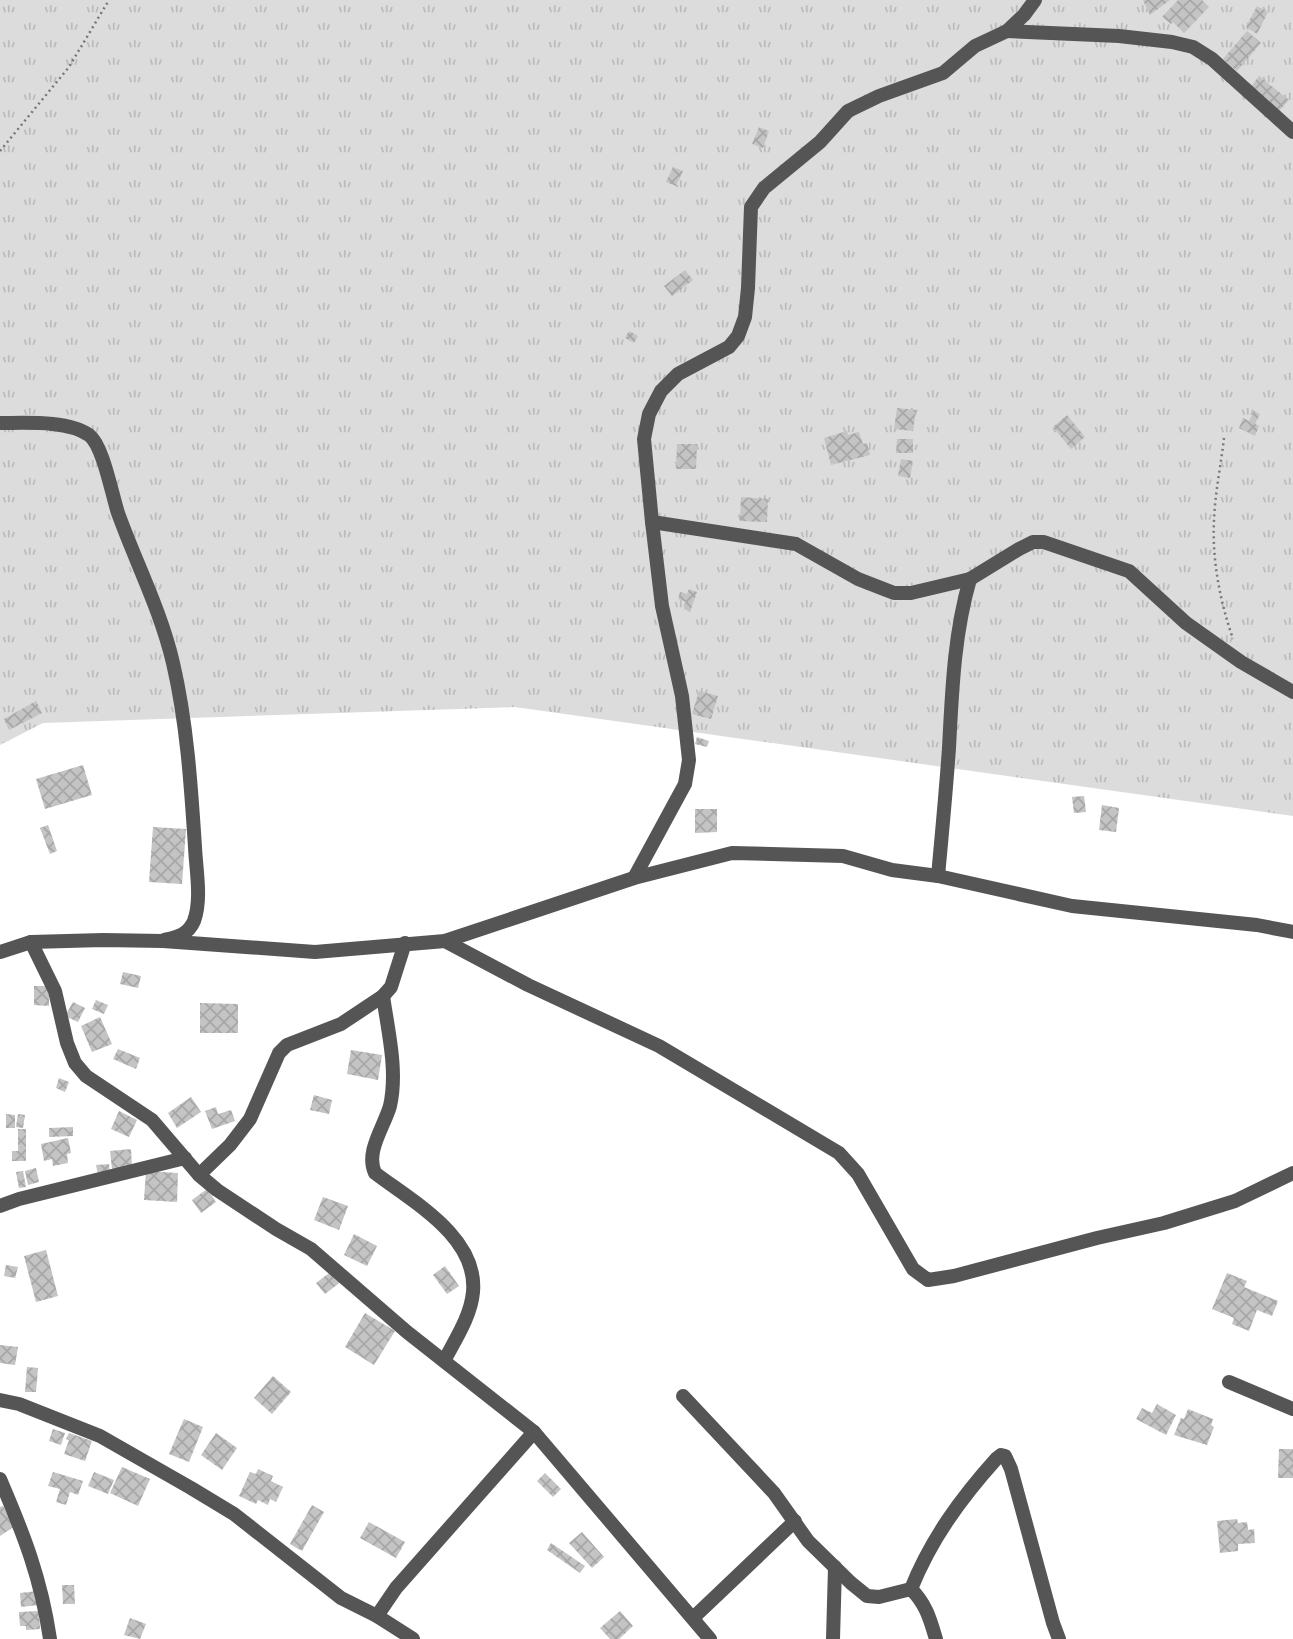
<svg xmlns="http://www.w3.org/2000/svg" width="1293" height="1639" font-family="Cabin,sans-serif">
  <style>
    .grass { fill: url(#grass-tufts) }
    .building { fill: url(#building-cross-hatch) }
    .lines { fill: none; stroke-linecap: round; stroke-linejoin: round }
    .path { stroke: #777; stroke-width: 2.5; stroke-dasharray: 2 3.5; stroke-linecap: butt }
    .minor { stroke: #555; stroke-width: 14 }
    .tertiary { stroke: #555; stroke-width: 14 }
  </style>
  <defs>
    <pattern id="grass-tufts" width="24" height="20" patternUnits="userSpaceOnUse" patternTransform="scale(1.75)"><rect width="24" height="20" fill="#dcdcdc"/><path d="M3 7l-1-3M5 7V3M7 7l1-3M15 17l-1-3M17 17v-4M19 17l1-3" fill="none" stroke="#bbb"/></pattern>
    <pattern id="building-cross-hatch" width="8" height="8" patternUnits="userSpaceOnUse" patternTransform="scale(1.75)"><rect width="8" height="8" fill="#c4c4c4"/><path d="M0 0l8 8M0 8l8-8" fill="none" stroke="#a7a7a7"/></pattern>
  </defs>
  <rect width="100%" height="100%" fill="#fff"/>
  <path class="grass" d="M0,0H1293V816L515,707L43,723L0,745Z"/>
  <g class="building">
    <path d="M1143,0H1170L1150,15Z"/>
    <path d="M1178,0H1202L1209,7L1184,33L1173,22L1171,24L1162,17Z"/>
    <path d="M1257,6L1268,12L1257,34L1246,27Z"/>
    <path d="M1247,31L1261,43L1237,71L1223,59Z"/>
    <path d="M1259,76L1289,100L1279,111L1250,88Z"/>
    <path d="M759,127L769,131L763,148L752,144Z"/>
    <path d="M673,167L683,171L676,186L666,182Z"/>
    <path d="M685,270L693,280L672,296L664,286Z"/>
    <path d="M629,331L638,336L634,343L625,338Z"/>
    <path d="M897,408L916,410L913,431L894,429Z"/>
    <path d="M1254,411L1260,414L1255,424L1259,426L1255,436L1239,428L1243,418L1249,421Z"/>
    <path d="M1067,415L1085,437L1071,449L1053,427Z"/>
    <path d="M847,431L848,435L859,432L863,444L867,443L870,455L831,465L824,438Z"/>
    <path d="M897,439H913V453H896Z"/>
    <path d="M677,444H697L696,469H676Z"/>
    <path d="M901,459L913,461L910,478L898,476Z"/>
    <path d="M741,497L768,499L767,522L740,521Z"/>
    <path d="M689,589L697,592L690,612L684,609L686,602L678,599L680,592L687,594Z"/>
    <path d="M699,691L718,696L711,719L692,714Z"/>
    <path d="M36,701L42,713L9,730L4,719Z"/>
    <path d="M697,737L709,741L707,747L695,744Z"/>
    <path d="M83,765L92,795L45,809L36,779Z"/>
    <path d="M1084,796L1086,812L1074,813L1072,797Z"/>
    <path d="M1102,805L1119,808L1116,832L1099,830Z"/>
    <path d="M695,809H717V832L695,833Z"/>
    <path d="M48,825L57,851L50,854L40,828Z"/>
    <path d="M153,827L186,829L182,884L149,882Z"/>
    <path d="M123,972L141,976L138,988L120,984Z"/>
    <path d="M34,986H49V1006L34,1005Z"/>
    <path d="M96,1000L108,1005L104,1014L92,1009Z"/>
    <path d="M73,1002L85,1008L78,1022L65,1016Z"/>
    <path d="M200,1003L238,1004V1033H200Z"/>
    <path d="M100,1017L112,1044L92,1052L81,1026Z"/>
    <path d="M118,1049L140,1058L136,1069L113,1059Z"/>
    <path d="M351,1050L382,1055L378,1080L347,1074Z"/>
    <path d="M59,1078L69,1082L65,1092L56,1088Z"/>
    <path d="M314,1095L332,1100L329,1114L310,1110Z"/>
    <path d="M191,1097L201,1112L177,1128L168,1113Z"/>
    <path d="M216,1107L218,1114L231,1110L235,1121L212,1129L205,1111Z"/>
    <path d="M119,1111L137,1120L129,1137L111,1129Z"/>
    <path d="M6,1114L15,1115V1128H6Z"/>
    <path d="M18,1114L25,1115L23,1128L16,1127Z"/>
    <path d="M73,1127V1136L49,1137V1128Z"/>
    <path d="M18,1129H26V1161H12V1151H18Z"/>
    <path d="M68,1138L71,1153L67,1154L68,1163L53,1166L52,1159L44,1161L41,1144Z"/>
    <path d="M131,1149L132,1168L112,1169L110,1151Z"/>
    <path d="M109,1164L110,1173L98,1175L96,1165Z"/>
    <path d="M36,1168L39,1182L28,1185L25,1171Z"/>
    <path d="M23,1171L26,1187L19,1188L16,1172Z"/>
    <path d="M146,1171L178,1173L177,1202L144,1200Z"/>
    <path d="M207,1189L216,1202L201,1213L192,1200Z"/>
    <path d="M323,1197L348,1206L339,1230L314,1220Z"/>
    <path d="M354,1234L377,1246L367,1266L344,1255Z"/>
    <path d="M46,1250L58,1296L36,1302L24,1256Z"/>
    <path d="M6,1265L18,1267L15,1278L4,1276Z"/>
    <path d="M445,1266L459,1286L447,1294L433,1275Z"/>
    <path d="M333,1270L342,1281L325,1294L316,1283Z"/>
    <path d="M1227,1273L1247,1281L1244,1287L1278,1301L1272,1316L1257,1310L1249,1331L1232,1324L1234,1318L1212,1309Z"/>
    <path d="M365,1313L395,1331L374,1365L345,1347Z"/>
    <path d="M0,1345L18,1347L15,1365L0,1363Z"/>
    <path d="M27,1367L38,1368L36,1392H25Z"/>
    <path d="M273,1376L291,1392L272,1414L254,1398Z"/>
    <path d="M1157,1404L1176,1415L1166,1435L1136,1419L1142,1408L1152,1413Z"/>
    <path d="M1188,1409L1213,1419L1211,1425L1214,1427L1207,1445L1174,1435L1181,1418L1184,1419Z"/>
    <path d="M184,1419L203,1427L189,1462L169,1454Z"/>
    <path d="M53,1429L65,1433L61,1445L49,1441Z"/>
    <path d="M69,1433L92,1441L85,1461L64,1454L69,1440L66,1439Z"/>
    <path d="M216,1433L237,1448L222,1470L201,1455Z"/>
    <path d="M1279,1449H1293V1478H1278Z"/>
    <path d="M122,1467L150,1479L138,1506L110,1493Z"/>
    <path d="M258,1469L273,1476L271,1481L283,1487L276,1502L270,1499L268,1505L258,1500L256,1504L239,1496L250,1472L256,1474Z"/>
    <path d="M53,1472L83,1481L78,1495L70,1492L66,1505L56,1502L60,1489L48,1486Z"/>
    <path d="M94,1472L114,1480L108,1494L88,1486Z"/>
    <path d="M545,1473L561,1489L553,1497L537,1481Z"/>
    <path d="M312,1505L324,1512L302,1551L290,1544Z"/>
    <path d="M3,1506L15,1526L0,1536V1507Z"/>
    <path d="M1237,1519L1238,1523L1247,1522L1248,1530L1254,1529L1255,1543L1238,1544V1551L1220,1553L1217,1521Z"/>
    <path d="M369,1522L405,1542L396,1558L360,1538Z"/>
    <path d="M582,1532L604,1557L592,1568L569,1543Z"/>
    <path d="M551,1543L585,1566L580,1573L547,1550Z"/>
    <path d="M62,1585H74L75,1604H63Z"/>
    <path d="M37,1591L38,1605L21,1607L20,1593Z"/>
    <path d="M39,1611L40,1629L26,1630V1626H20L19,1612Z"/>
    <path d="M620,1611L633,1626L619,1639H610L600,1628Z"/>
    <path d="M130,1618L146,1624L140,1639L124,1635Z"/>
  </g>
  <g class="lines">
    <g class="path">
      <path d="M0,151L69,67L109,0"/>
      <path d="M1224,438C1221,465 1215,493 1214,520C1212,561 1220,601 1233,639"/>
    </g>
    <g class="minor">
      <path d="M1007,31L1119,36L1172,42L1193,47L1212,59L1293,132"/>
      <path d="M0,423C25,423 68,420 89,435C103,445 112,495 118,513C136,563 161,611 173,663C187,723 191,786 195,847C196,870 202,899 194,921C188,935 177,937 164,940"/>
      <path d="M652,522L796,544L858,579L894,593H911L970,579L1019,549L1033,542H1044L1129,571L1186,623L1241,662L1293,692"/>
      <path d="M938,876C942,833 946,791 949,748C952,691 954,634 970,579"/>
      <path d="M634,878L685,784L689,760L682,696L662,606L652,522L644,439L649,414L661,391L678,374L729,347L738,336L745,317L748,288L751,207L764,188L820,142L848,111L879,96L943,73L975,46L1007,31L1024,15L1035,0"/>
      <path d="M445,941L528,985L659,1046L839,1153L858,1174L913,1269L928,1280L954,1276L1097,1238L1164,1223L1235,1201L1293,1173"/>
      <path d="M31,942L55,991L67,1043L75,1063L86,1076L152,1120L199,1175L217,1190L276,1229L311,1249L407,1332L534,1432L710,1639"/>
      <path d="M383,996C388,1031 398,1071 390,1106C384,1127 365,1152 375,1173C413,1202 478,1237 473,1292C471,1316 455,1340 444,1361"/>
      <path d="M199,1175L230,1145L250,1119L279,1053L287,1045L341,1024L383,996L391,987L405,943"/>
      <path d="M0,1206L19,1199L185,1158"/>
      <path d="M1229,1382L1293,1409"/>
      <path d="M683,1396L774,1493L808,1541L851,1583L867,1596L879,1597L911,1589C926,1604 930,1619 936,1639"/>
      <path d="M0,1400L19,1404L100,1436L191,1488L234,1514L341,1598L377,1616L413,1639"/>
      <path d="M0,1479C24,1535 41,1578 50,1639"/>
      <path d="M911,1589C931,1539 961,1498 997,1458L1001,1455L1005,1456L1011,1469L1053,1623L1059,1639"/>
      <path d="M377,1616L396,1588L534,1432"/>
      <path d="M693,1618L795,1521"/>
      <path d="M833,1639L835,1567"/>
    </g>
    <path class="tertiary" d="M0,952L31,942L103,940L163,941L315,952L445,941L634,878L732,853L843,856L892,870L938,876L1072,906L1257,925L1293,932"/>
  </g>
</svg>
